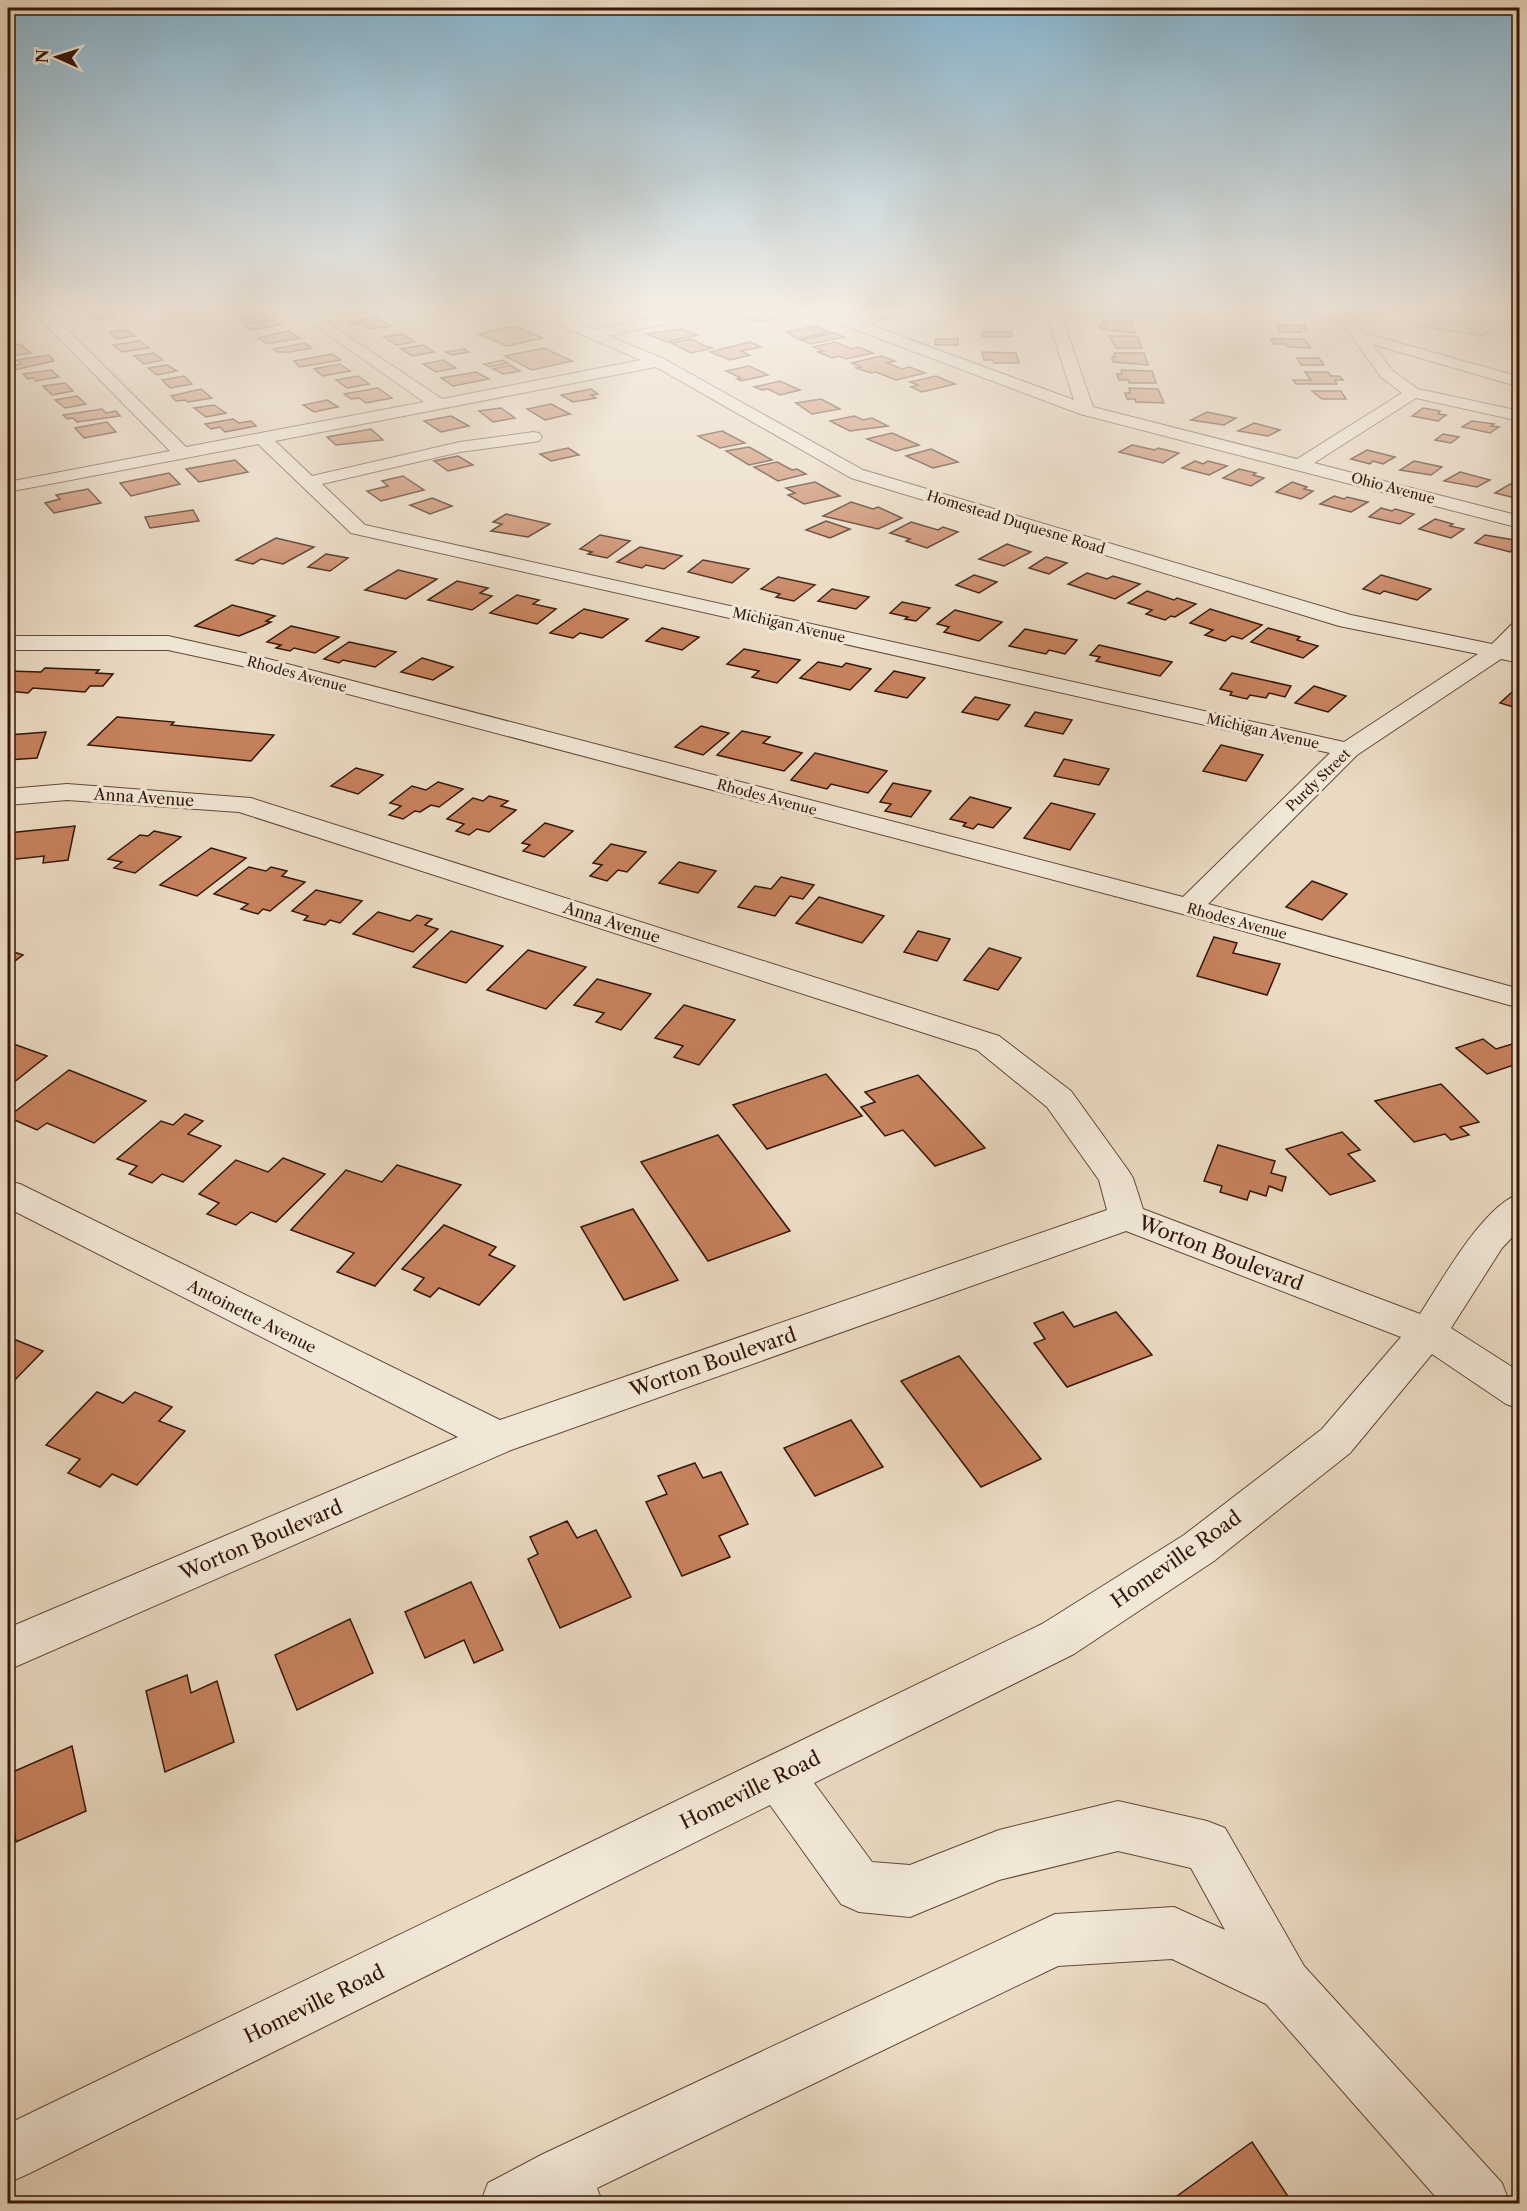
<svg xmlns="http://www.w3.org/2000/svg" width="1527" height="2211" font-family="'Libre Caslon Text',serif">
  <style>
    .green { fill: #b2c097; stroke: #746c50; stroke-width: 1.5 }
    .building { fill: #c6815d; stroke: #351708; stroke-width: 1.5 }
    .lines { fill: none; stroke-linecap: round; stroke-linejoin: round }
    .minor-casing { stroke: #624836; stroke-width: 2 }
    .minor { fill: #f1e7d7; fill-rule: evenodd }
    .labels { text-anchor: middle; stroke-width: 6; stroke-linejoin: round; paint-order: stroke }
    .far-street-label { font-size: 14px; fill: #351708; stroke: #f1e7d7 }
    .street-label { font-size: 16px; fill: #351708; stroke: #f1e7d7 }
    .near-street-label { font-size: 20px; fill: #351708; stroke: #f1e7d7 }
  </style>
  <rect width="100%" height="100%" fill="#eadac2"/>
  <filter id="stains"><feTurbulence type="fractalNoise" baseFrequency=".00333" numOctaves="4"/><feColorMatrix values="0 0 0 0 .2 0 0 0 0 .09 0 0 0 0 .02 0 0 0 .5 -.17"/></filter>
  <radialGradient id="worn" r=".72"><stop offset=".6" stop-color="#630" stop-opacity="0"/><stop offset="1" stop-color="#630" stop-opacity=".3"/></radialGradient>
  <path class="green" d="M1400,312H1519V327L1501,323L1482,336L1413,325Z"/>
  <g class="building">
    <path d="M111,312L116,317L95,320L89,314Z"/>
    <path d="M241,312H262L269,316L241,321L230,314Z"/>
    <path d="M777,312L790,316L758,322L747,318Z"/>
    <path d="M865,312H891L899,318L876,320Z"/>
    <path d="M1095,312H1127L1128,316H1104Z"/>
    <path d="M375,317L391,326L371,329L361,323L354,325L350,322Z"/>
    <path d="M272,319L280,325L251,330L243,324Z"/>
    <path d="M1103,320L1131,321L1135,333L1101,329L1099,324H1105Z"/>
    <path d="M1276,325H1304L1307,330L1300,329L1302,332H1280Z"/>
    <path d="M514,326L543,338L507,346L478,334Z"/>
    <path d="M815,326L830,332L798,339L786,332Z"/>
    <path d="M682,329L697,335L666,342L647,334Z"/>
    <path d="M128,330L135,336L116,339L109,332Z"/>
    <path d="M289,331L300,338L267,344L258,338Z"/>
    <path d="M982,332H1011L1012,337H982Z"/>
    <path d="M834,333L844,337L811,344L801,340Z"/>
    <path d="M402,334L415,342L396,345L384,337Z"/>
    <path d="M1109,336H1137L1142,348H1116Z"/>
    <path d="M691,339L705,346L713,348L691,353L671,343Z"/>
    <rect x="935" y="339" width="23" height="6"/>
    <path d="M1271,339H1304L1311,348L1288,347L1285,344H1274Z"/>
    <path d="M140,341L149,348L122,352L113,345Z"/>
    <path d="M750,342L761,347L741,351L750,355L730,360L710,352Z"/>
    <path d="M835,342L852,349L858,347L873,353L846,359L839,356L832,358L818,352L823,351L813,347Z"/>
    <path d="M305,343L312,348L290,352H278L273,349Z"/>
    <path d="M20,344L31,353L10,356L8,355V346Z"/>
    <path d="M423,345L434,352L412,356L401,349Z"/>
    <path d="M544,348L572,361L532,370L505,356Z"/>
    <path d="M464,349L469,352L452,355L446,352Z"/>
    <path d="M982,352L1016,353L1019,363H994L993,360H984Z"/>
    <path d="M154,353L163,360L144,364L134,356Z"/>
    <path d="M1114,353H1144L1148,365L1113,362L1112,357H1115Z"/>
    <path d="M332,354L341,360L299,367L294,361Z"/>
    <path d="M49,355L54,361L14,370L10,366L21,364L18,361H11Z"/>
    <path d="M881,356L895,361L887,363L902,369L910,367L925,373L896,380L876,372L871,373L856,368L861,367L852,363Z"/>
    <path d="M1297,358H1319L1324,365H1301Z"/>
    <path d="M443,360L456,368L436,372L423,364Z"/>
    <path d="M502,360L508,363L490,367L484,364Z"/>
    <path d="M340,364L350,371L323,376L314,369Z"/>
    <path d="M167,365L177,371L157,375L148,368Z"/>
    <path d="M510,365L520,371L503,374L493,369Z"/>
    <path d="M749,366L768,375L741,381L737,379L741,378L726,371Z"/>
    <path d="M51,370L59,377L36,381L34,378L28,379L23,374Z"/>
    <path d="M1121,370L1152,371L1156,383H1129L1128,380H1119L1117,374H1122Z"/>
    <path d="M476,372L489,379L453,386L441,378Z"/>
    <path d="M1305,372H1328L1331,376H1339L1343,380H1335L1337,384H1296L1293,380H1311Z"/>
    <path d="M184,376L192,384L170,388L162,380Z"/>
    <path d="M358,376L369,384L347,388L336,380Z"/>
    <path d="M936,376L955,384L922,392L911,387L918,385L910,382Z"/>
    <path d="M780,381L800,390L780,395L768,389L762,390L754,387Z"/>
    <path d="M65,383L73,391L52,395L43,386Z"/>
    <path d="M378,388L392,398L366,403L359,398L351,399L344,394Z"/>
    <path d="M1129,388L1158,389L1164,403L1136,402L1135,399H1127L1125,393H1130Z"/>
    <path d="M201,389L212,398L188,402L185,400L176,401L171,396Z"/>
    <path d="M591,389L598,394L591,395L596,398L573,402L561,395Z"/>
    <path d="M1312,391H1341L1346,399H1322Z"/>
    <path d="M77,396L86,404L65,408L55,400Z"/>
    <path d="M821,399L840,409L812,414L796,403Z"/>
    <path d="M327,400L338,407L314,412L303,405Z"/>
    <path d="M551,404L570,414L545,420L527,409Z"/>
    <path d="M214,405L226,413L206,417L194,408Z"/>
    <path d="M501,408L515,418L493,422L479,411Z"/>
    <path d="M1423,408L1440,411L1438,414L1446,415L1438,421L1412,416Z"/>
    <path d="M102,409L106,413L116,411L120,416L77,422L73,418L67,419L63,415Z"/>
    <path d="M1207,412L1236,418L1224,425L1191,420Z"/>
    <path d="M451,416L469,426L441,432L424,421Z"/>
    <path d="M854,416L863,420L872,418L888,426L850,431L830,421Z"/>
    <path d="M233,419L239,423L251,421L256,426L225,432L220,427L211,429L205,424Z"/>
    <path d="M1472,421L1494,424L1491,426L1499,427L1490,433L1462,427Z"/>
    <path d="M107,422L116,432L84,438L75,428Z"/>
    <path d="M1254,423L1280,430L1268,436L1238,431Z"/>
    <path d="M371,429L383,440L336,445L327,437Z"/>
    <path d="M722,431L745,443L720,448L698,436Z"/>
    <path d="M892,433L919,445L896,451L867,439Z"/>
    <path d="M1443,434L1459,437L1451,443L1435,440Z"/>
    <path d="M1132,445L1155,450L1158,448L1179,453L1163,463L1119,452Z"/>
    <path d="M749,447L772,460L749,465L726,451Z"/>
    <path d="M568,448L579,455L551,461L540,454Z"/>
    <path d="M931,449L958,462L933,468L906,456Z"/>
    <path d="M1367,450L1395,457L1383,464L1373,461L1370,464L1351,459Z"/>
    <path d="M458,456L473,465L448,471L434,461Z"/>
    <path d="M235,460L248,472L199,482L186,469Z"/>
    <path d="M1195,461L1203,464L1208,461L1227,466L1209,475L1182,468Z"/>
    <path d="M1414,461L1442,467L1431,475L1400,470Z"/>
    <path d="M777,462L792,470L797,469L806,474L778,481L754,467Z"/>
    <path d="M1239,469L1256,473L1253,475L1264,478L1251,486L1223,478Z"/>
    <path d="M1460,472L1490,480L1477,487L1444,481Z"/>
    <path d="M169,473L180,484L131,496L120,483Z"/>
    <path d="M403,476L424,490L381,501L367,491L388,486L382,481Z"/>
    <path d="M815,482L840,496L804,504L788,495L795,493L786,488Z"/>
    <path d="M1292,482L1307,487L1304,489L1313,491L1301,499L1276,492Z"/>
    <path d="M1510,484L1520,487V496L1515,498L1495,493Z"/>
    <path d="M88,489L101,503L54,513L45,503L60,499L56,495Z"/>
    <path d="M1334,496L1344,499L1347,497L1368,502L1351,512L1320,504Z"/>
    <path d="M432,498L452,506L430,514L410,505Z"/>
    <path d="M851,502L873,509L878,507L902,518L878,529L823,516Z"/>
    <path d="M1381,508L1392,511L1395,509L1414,514L1400,524L1369,517Z"/>
    <path d="M193,510L199,521L150,528L145,517Z"/>
    <path d="M506,514L550,524L528,537L491,531L502,524L493,522Z"/>
    <path d="M1435,519L1453,524L1450,526L1464,529L1451,538L1419,529Z"/>
    <path d="M826,521L850,529L830,538L806,530Z"/>
    <path d="M911,522L938,530L943,527L958,532L927,548L906,541L910,539L890,533Z"/>
    <path d="M600,535L630,541L607,558L588,554L592,552L580,549Z"/>
    <path d="M1485,535L1520,541V544L1510,552L1475,543Z"/>
    <path d="M276,538L314,547L283,564L261,559L253,564L236,560Z"/>
    <path d="M1007,544L1031,552L1004,566L979,559Z"/>
    <path d="M640,547L682,556L664,569L646,565L642,568L617,562Z"/>
    <path d="M326,554L348,558L330,571L308,567Z"/>
    <path d="M1046,557L1067,563L1049,574L1029,568Z"/>
    <path d="M703,560L749,569L732,583L688,572Z"/>
    <path d="M398,570L437,579L406,599L365,590Z"/>
    <path d="M1087,573L1107,579L1113,576L1140,584L1115,599L1068,584Z"/>
    <path d="M974,575L997,582L979,593L956,585Z"/>
    <path d="M1381,575L1431,589L1417,600L1384,591L1380,594L1363,589Z"/>
    <path d="M778,577L815,585L794,601L776,597L780,594L761,589Z"/>
    <path d="M457,581L488,588L480,593L492,596L472,610L428,600Z"/>
    <path d="M832,589L869,597L856,609L818,601Z"/>
    <path d="M1147,591L1174,600L1177,598L1196,604L1175,617L1171,616L1165,620L1146,614L1152,610L1128,603Z"/>
    <path d="M517,595L539,600L533,604L556,609L537,624L490,613Z"/>
    <path d="M902,602L930,608L916,621L905,619L908,617L890,613Z"/>
    <path d="M232,605L275,616L266,621L271,622L263,626L239,636L195,626Z"/>
    <path d="M584,609L628,619L602,638L580,633L573,638L550,633Z"/>
    <path d="M1210,609L1262,625L1242,639L1232,636L1225,641L1205,635L1213,630L1190,623Z"/>
    <path d="M955,610L1002,622L979,641L944,632L949,627L937,624Z"/>
    <path d="M291,626L339,637L315,653L294,648L290,651L276,648L281,645L267,642Z"/>
    <path d="M662,628L699,637L682,650L646,641Z"/>
    <path d="M1268,628L1300,637L1297,640L1318,646L1303,658L1251,642Z"/>
    <path d="M1025,629L1077,640L1065,654L1049,650L1046,654L1009,646Z"/>
    <path d="M349,642L396,652L375,667L343,660L339,663L324,659Z"/>
    <path d="M1099,645L1172,662L1160,676L1096,661L1100,657L1090,655Z"/>
    <path d="M744,649L800,660L777,683L752,677L759,671L727,664Z"/>
    <path d="M422,658L453,667L433,680L401,672Z"/>
    <path d="M818,662L842,667L846,663L871,669L850,690L800,678Z"/>
    <path d="M45,668L99,670L96,673L113,674L103,686H90L85,692L33,688L28,693L8,691V671L41,672Z"/>
    <path d="M894,671L925,678L907,698L875,691Z"/>
    <path d="M1232,673L1291,686L1285,697L1269,693L1266,698L1250,695L1247,699L1230,695L1232,692L1220,689Z"/>
    <path d="M1314,686L1346,696L1328,712L1295,703Z"/>
    <path d="M1512,692L1520,695V709L1500,703Z"/>
    <path d="M975,697L1010,705L998,720L962,712Z"/>
    <path d="M1035,712L1072,720L1063,734L1025,726Z"/>
    <path d="M117,717L174,722L171,725L274,735L251,761L88,745Z"/>
    <path d="M701,726L729,733L703,755L675,747Z"/>
    <path d="M742,731L770,737L763,743L802,753L784,771L717,755Z"/>
    <path d="M46,732L37,758L8,760V735Z"/>
    <path d="M1221,745L1263,755L1246,781L1203,771Z"/>
    <path d="M815,753L887,771L868,793L831,784L827,789L791,780Z"/>
    <path d="M1064,759L1109,769L1099,785L1054,776Z"/>
    <path d="M356,768L383,775L358,794L331,786Z"/>
    <path d="M438,782L463,789L439,807L431,805L420,812L415,811L403,819L389,815L401,806L390,803L412,786L426,790Z"/>
    <path d="M893,783L931,791L911,817L885,811L891,804L880,802Z"/>
    <path d="M489,796L508,801L501,806L516,810L489,832L477,829L469,835L456,831L464,824L447,819L473,798L483,801Z"/>
    <path d="M970,797L1011,808L993,828L978,824L973,829L963,826L966,823L950,819Z"/>
    <path d="M1051,803L1095,814L1070,850L1024,838Z"/>
    <path d="M545,823L573,831L544,857L523,851L530,845L522,843Z"/>
    <path d="M75,826L68,860L43,863L44,856L8,860V833Z"/>
    <path d="M154,831L181,837L135,873L114,868L122,862L108,859L140,835L148,836Z"/>
    <path d="M611,844L646,852L627,872L618,870L607,881L590,876L602,865L593,863Z"/>
    <path d="M211,848L246,858L197,896L160,885Z"/>
    <path d="M679,862L716,871L698,893L659,883Z"/>
    <path d="M249,867L266,871L271,867L287,871L282,876L305,882L270,911L263,909L258,914L241,909L248,904L214,894Z"/>
    <path d="M781,877L814,885L803,899L790,896L775,916L738,907L755,886L771,889Z"/>
    <path d="M1312,881L1347,894L1322,920L1286,907Z"/>
    <path d="M316,890L362,901L340,923L330,920L325,925L304,920L308,916L292,911Z"/>
    <path d="M819,897L884,916L862,943L796,923Z"/>
    <path d="M378,912L410,921L417,915L432,919L425,925L438,929L413,952L353,934Z"/>
    <path d="M451,931L503,946L466,983L413,967Z"/>
    <path d="M918,931L950,939L937,961L904,952Z"/>
    <path d="M1214,937L1237,943L1233,953L1280,964L1267,995L1197,976Z"/>
    <path d="M989,948L1021,958L998,990L964,980Z"/>
    <path d="M8,950L23,955L8,966Z"/>
    <path d="M528,950L586,967L546,1009L487,990Z"/>
    <path d="M597,979L651,994L621,1030L596,1022L604,1013L574,1005Z"/>
    <path d="M684,1005L735,1020L699,1065L674,1057L683,1046L655,1038Z"/>
    <path d="M1483,1039L1496,1049L1512,1044L1520,1050V1063L1487,1074L1456,1048Z"/>
    <path d="M8,1042L47,1056L8,1087Z"/>
    <path d="M69,1070L146,1101L94,1143L47,1123L37,1130L8,1117Z"/>
    <path d="M826,1074L862,1116L767,1149L733,1105Z"/>
    <path d="M918,1075L985,1148L935,1166L903,1130L885,1136L861,1107L875,1102L865,1092Z"/>
    <path d="M1441,1084L1479,1122L1460,1127L1469,1135L1451,1140L1445,1134L1414,1142L1375,1101Z"/>
    <path d="M185,1114L203,1121L188,1134L221,1146L183,1182L162,1174L152,1183L129,1174L137,1166L117,1159L161,1121L173,1125Z"/>
    <path d="M1342,1132L1360,1150L1348,1154L1375,1181L1330,1195L1286,1149Z"/>
    <path d="M718,1135L790,1231L708,1261L641,1162Z"/>
    <path d="M1218,1145L1275,1161L1271,1173L1286,1177L1282,1191L1269,1186L1266,1196L1250,1191L1247,1200L1220,1192L1222,1186L1204,1181Z"/>
    <path d="M283,1158L325,1174L276,1222L251,1212L236,1225L207,1214L219,1203L199,1194L236,1160L268,1172Z"/>
    <path d="M397,1165L461,1185L375,1286L337,1272L354,1253L291,1230L346,1170L382,1182Z"/>
    <path d="M633,1209L678,1280L624,1300L581,1227Z"/>
    <path d="M444,1225L496,1247L489,1255L515,1266L479,1305L439,1288L430,1297L414,1290L424,1278L402,1269Z"/>
    <path d="M1063,1312L1074,1327L1116,1312L1152,1355L1067,1387L1034,1343L1045,1339L1034,1323Z"/>
    <path d="M16,1340L43,1351L8,1387V1349Z"/>
    <path d="M959,1356L1041,1459L981,1487L901,1381Z"/>
    <path d="M97,1392L123,1403L135,1392L172,1407L159,1421L185,1431L137,1485L112,1474L100,1487L68,1473L80,1459L46,1445Z"/>
    <path d="M851,1420L883,1467L815,1496L784,1448Z"/>
    <path d="M695,1463L703,1478L721,1472L748,1524L719,1536L730,1557L682,1576L646,1502L667,1494L658,1476Z"/>
    <path d="M567,1521L577,1538L596,1530L631,1597L560,1628L528,1559L538,1554L530,1537Z"/>
    <path d="M471,1582L503,1650L474,1663L464,1640L425,1658L405,1612Z"/>
    <path d="M350,1619L373,1673L297,1710L275,1655Z"/>
    <path d="M187,1675L191,1693L217,1681L234,1742L165,1772L146,1691Z"/>
    <path d="M72,1746L86,1811L16,1842L8,1791V1774Z"/>
    <path d="M1252,2142L1293,2204H1166Z"/>
  </g>
  <g class="lines">
    <defs>
      <g id="minor">
        <path d="M18,312H49L186,447L424,402L296,312H312L442,399L641,360L536,315L534,312H553L595,330L679,312H705L698,316L609,336L664,359L863,470L1351,615L1492,644L1512,624L1520,623V642L1513,648L1520,649V663L1501,659L1357,755L1208,904L1520,989V1008L1179,913L242,666L168,650H8V636H168L253,655L1183,897L1330,753L351,533L258,444L8,492V482L170,451L35,314L8,326V317ZM656,367L851,478L1339,626L1478,654L1344,742L365,525L322,484L460,452L533,442L539,441L542,437L539,433L533,432L460,442L312,476L275,441Z"/>
        <path d="M815,312H835L1074,400L1046,312H1060L1093,407L1297,459L1402,393L1381,377L1334,312H1348L1364,333L1520,377V387L1372,344L1393,371L1418,389L1520,411V421L1416,398L1314,463L1520,516V528L1080,414L817,315Z"/>
        <path d="M67,784L251,798L999,1036L1071,1091L1128,1170L1133,1178L1143,1209L1420,1314C1441,1282 1484,1204 1520,1194V1229L1502,1248L1451,1328L1520,1372V1409L1506,1404L1432,1354L1350,1453L1214,1561L1074,1654L814,1783L872,1862L910,1865L999,1830L1118,1801L1207,1821L1225,1828L1304,1966L1502,2183L1510,2204H1442L1266,2004L1172,1959L1058,1966L597,2188L603,2204H480L488,2183L543,2154L1055,1914L1174,1907L1225,1930L1191,1868L1118,1851L999,1880L910,1917L859,1912L841,1904L770,1805L28,2174L8,2183V2124L1042,1624L1184,1535L1322,1429L1401,1337L1126,1231L511,1450L8,1670V1628L458,1437L8,1208V1181L20,1184L500,1420L1107,1210L1099,1180L1047,1107L977,1050L239,812L67,800L8,805V789Z"/>
      </g>
    </defs>
    <use href="#minor" class="minor-casing"/>
    <use href="#minor" class="minor"/>
  </g>
  <linearGradient id="sky" x2="0" y2="1"><stop stop-color="#88b7d2"/><stop offset="0.5" stop-color="#f6eee4"/><stop offset="1" stop-color="#f6eee4" stop-opacity="0"/></linearGradient>
  <rect width="1527" height="621" fill="url(#sky)"/>
  <g class="labels">
    <g class="far-street-label">
      <text transform="translate(1393 488) rotate(15)" y="5">Ohio Avenue</text>
      <text transform="translate(1016 522) rotate(17)" y="5">Homestead Duquesne Road</text>
      <text transform="translate(789 625) rotate(13)" y="5">Michigan Avenue</text>
      <text transform="translate(297 674) rotate(15)" y="5">Rhodes Avenue</text>
      <text transform="translate(1263 731) rotate(13)" y="5">Michigan Avenue</text>
      <text transform="translate(1318 780) rotate(-44)" y="5">Purdy Street</text>
      <text transform="translate(767 797) rotate(15)" y="5">Rhodes Avenue</text>
      <text transform="translate(1237 921) rotate(15)" y="5">Rhodes Avenue</text>
    </g>
    <g class="street-label">
      <text transform="translate(144 797) rotate(4)" y="6">Anna Avenue</text>
      <text transform="translate(612 922) rotate(18)" y="6">Anna Avenue</text>
      <text transform="translate(252 1316) rotate(27)" y="6">Antoinette Avenue</text>
    </g>
    <g class="near-street-label">
      <text transform="translate(1221 1253) rotate(21)" y="7">Worton Boulevard</text>
      <text transform="translate(713 1362) rotate(-19)" y="7">Worton Boulevard</text>
      <text transform="translate(261 1540) rotate(-23)" y="7">Worton Boulevard</text>
      <text transform="translate(1176 1559) rotate(-35)" y="7">Homeville Road</text>
      <text transform="translate(750 1790) rotate(-26)" y="7">Homeville Road</text>
      <text transform="translate(314 2004) rotate(-26)" y="7">Homeville Road</text>
    </g>
  </g>
  <rect width="1527" height="2211" fill="none" stroke="#eadac2" stroke-width="30"/>
  <rect x="9" y="9" width="1509" height="2193" fill="none" stroke="#351708" stroke-width="3"/>
  <rect x="15" y="15" width="1497" height="2181" fill="none" stroke="#351708" stroke-width="1.5"/>
  <g transform="translate(57 57) rotate(273)" stroke="#f1e7d7" stroke-width="4.5" paint-order="stroke">
  <path d="M0-4.5L10 22L0 15L-10 22Z" fill="#351708"/>
  <text y="-9" font-size="16" font-weight="bold" text-anchor="middle" fill="#351708">N</text>
  </g>
  <rect width="100%" height="100%" filter="url(#stains)"/>
  <rect width="100%" height="100%" fill="url(#worn)"/>
</svg>
